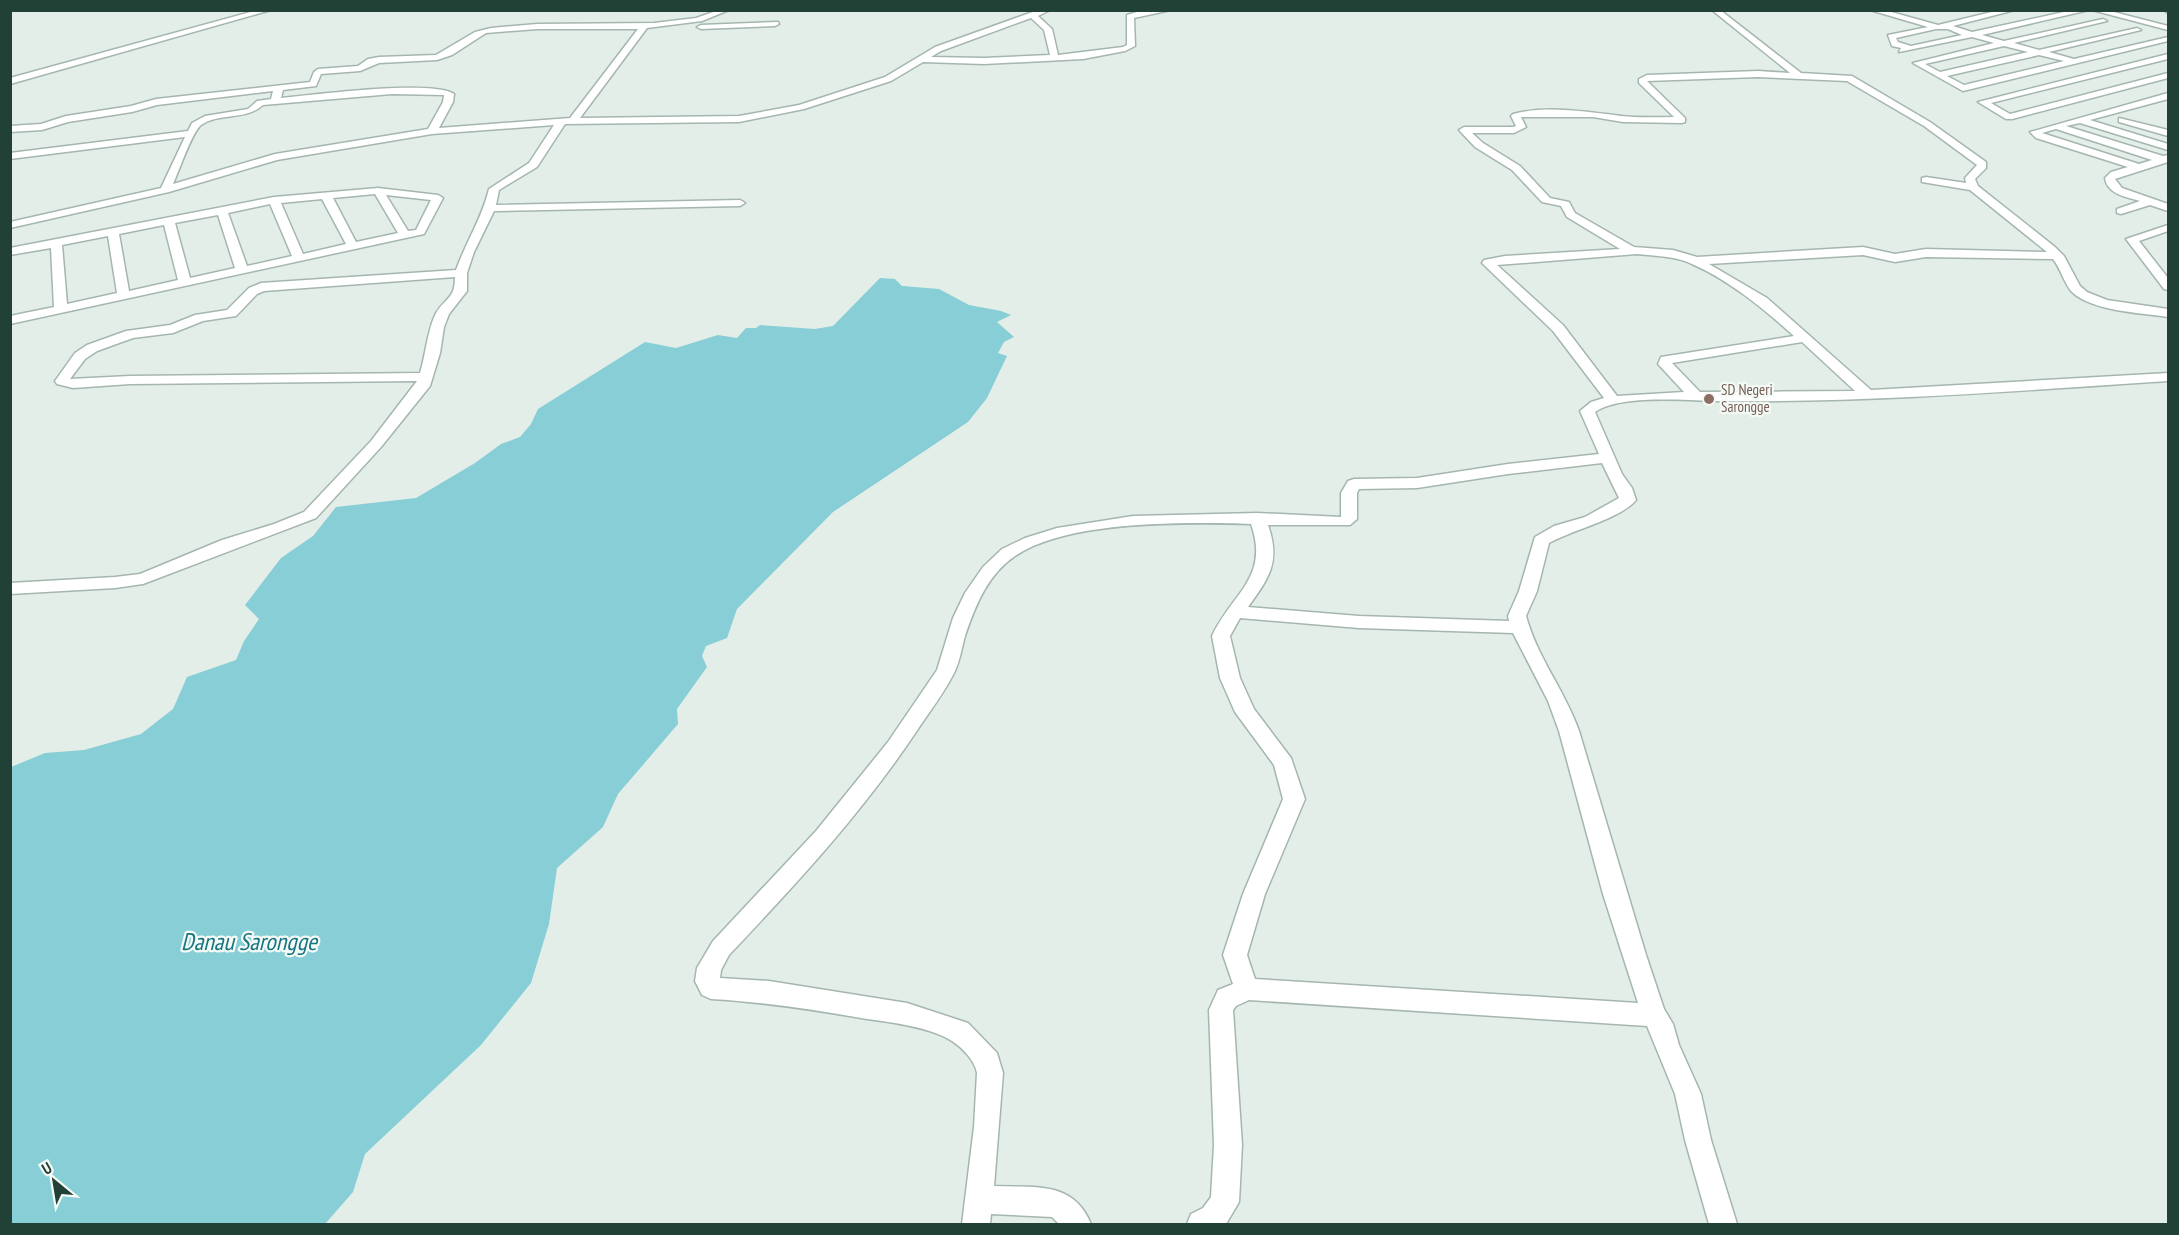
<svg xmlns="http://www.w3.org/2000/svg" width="2179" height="1235" font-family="'PT Sans Narrow',sans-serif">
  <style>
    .water { fill: #88ced6 }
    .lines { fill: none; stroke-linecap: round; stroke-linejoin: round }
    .minor-casing { stroke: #a5b6af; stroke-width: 3 }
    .minor { fill: #fff; fill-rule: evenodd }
    .education-dot { fill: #8d6e63; stroke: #f4faf6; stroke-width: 2 }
    .labels { text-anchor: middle; stroke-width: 4.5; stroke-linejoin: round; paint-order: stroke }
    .far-education-label { font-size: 15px; fill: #785e54; stroke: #f4faf6; text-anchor: start }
    .near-water-label { font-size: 24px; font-style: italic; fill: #177480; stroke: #f4faf6 }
  </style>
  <rect width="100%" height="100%" fill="#e3eee8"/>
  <path class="water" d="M880,278L895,279L902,286L939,289L969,305L1001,311L1011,315L997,322L1014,337L1004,342L998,353L1007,356L987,398L968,422L833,512L737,609L727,638L706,646L702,656L707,667L677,709L678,724L618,794L603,827L557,868L549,924L531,983L481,1045L365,1154L353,1192L325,1224H11V767L45,753L84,750L141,734L173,709L187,677L236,660L244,641L259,619L245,605L281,558L313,536L336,507L416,498L475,463L501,444L520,437L531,424L538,409L645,342L676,348L718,335L737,338L746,328H756L760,325L815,329L833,326Z"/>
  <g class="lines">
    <defs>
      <g id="minor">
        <path d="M258,10H271L10,84V78Z"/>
        <path d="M719,10H729L702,21L647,28L580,118L739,116L799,105L885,77L935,47L1038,10H1050L1038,16L1052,29L1058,55L1123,47L1127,45V15L1140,11L1171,10L1134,18L1135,46L1125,51L1083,59L984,64L923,62L891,81L804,109L739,122L565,124L537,167L499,190L496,205L740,200L745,203L740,206L494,211L474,252L467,273V291L449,314L444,327L440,353L430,386L381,447L316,518L143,584L115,588L10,594V583L115,577L140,574L222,540L274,524L304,512L371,441L417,381L130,384L73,388L57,384L55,381L75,353L87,345L126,331L170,325L195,315L227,310L249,288L261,283L456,270C466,242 482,218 489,189L529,163L554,125L432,134L277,160L169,192L10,228V222L161,188L185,137L10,159V153L188,131L192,123L205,116L248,109L257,101L271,99L273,91L157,105L132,112L68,122L42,130L10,132V126L41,124L66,116L131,106L156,99L310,82L314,72L318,69L358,66L368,59L379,57L436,55L475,32L491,28L537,24L654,23L696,18ZM1031,18L1044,30L1050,55L984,58L931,57L941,51ZM537,29H638L570,118L439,128L453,102L454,94C433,79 311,95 281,98L283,90L316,86L321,74L360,71L379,63L437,60L452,55L486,33ZM392,94L444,95L443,102L428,129L275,154L173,184C179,171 192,132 201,125C220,112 245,121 263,105ZM455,277C455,299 446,297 436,313C427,331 426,354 420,373L130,376L70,379L85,359L97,351L133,338L173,333L203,321L236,316L257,294L264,291Z"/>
        <path d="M1712,10H1720L1801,73L1852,76L1930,122L1986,162V168L1975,179L1978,186L2055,247L2064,256L2080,286L2087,292L2107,300L2168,309V317C2142,313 2091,311 2072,292C2064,283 2061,269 2053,259L1926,257L1895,262L1863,255L1709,264L1767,298L1871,390L2168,373V381C2016,391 1863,403 1711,401C1680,400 1620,395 1595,412L1622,474L1632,488L1636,500C1620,519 1572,530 1549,543L1537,591L1526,616C1537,657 1565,691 1579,731L1646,955L1664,1009L1673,1024L1679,1045L1701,1094L1711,1140L1737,1224H1709L1685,1140L1675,1094L1647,1026L1249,1000L1236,1006L1233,1010L1242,1145L1239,1202L1226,1224H1187L1191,1214L1203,1208L1211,1197L1214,1145L1209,1010L1218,990L1233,984L1223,955L1243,894L1283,799L1274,765L1235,712L1220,678L1212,636C1232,593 1270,578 1251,524C1188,522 1068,520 1015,556C988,574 975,606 965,636C962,647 960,660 955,671C945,692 929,712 916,732C862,813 796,884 729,955L721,970L720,978L769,981L907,1003L968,1023L997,1053L1003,1073L994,1186C1034,1188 1073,1180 1091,1224H1059L1052,1217L991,1214L990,1224H962L974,1127L977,1073C975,1061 963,1048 952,1041C933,1028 891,1022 867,1019C815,1010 764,1002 711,999L702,995L695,981L697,968L713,941L816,831L888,742L937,670L953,618L965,593L983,567L1002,549L1025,538L1057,528L1133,516L1257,513L1341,517V493L1348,481L1354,479L1417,478L1508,464L1599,454L1580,411L1591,402L1604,398L1553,331L1482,263L1484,260L1505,256L1620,249L1567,217L1561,206L1542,202L1512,170L1475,147L1459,130L1464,127H1513L1516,126L1511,116L1513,114C1547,105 1587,112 1621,116C1638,118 1656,117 1674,117L1639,83V79L1647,75L1758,71L1790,73ZM1758,77L1847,81L1924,126L1977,165L1965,178L1966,183L1926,177L1922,178V182L1970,190L2047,252L1926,249L1895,254L1863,247L1697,257L1673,250L1634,247L1575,213L1569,202L1550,198L1520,166L1483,143L1472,133H1514L1526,127L1521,117H1593L1623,122L1682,123L1685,122V118L1647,81ZM1637,254C1655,256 1675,256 1692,264C1729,280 1764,309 1794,336L1661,357L1658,364L1684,392L1617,396L1563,325L1497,265ZM1802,342L1855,391L1700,392L1672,363ZM1602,463L1619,498L1585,517L1554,526L1535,537L1519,591L1508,616L1509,621L1359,616L1248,607C1269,578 1281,562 1268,525H1350L1357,519V493L1359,489L1417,488L1508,474ZM1240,618L1359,628L1513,633L1548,701L1559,731L1603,894L1638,1003L1255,979L1247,955L1265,894L1305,799L1291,758L1254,709L1240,678L1230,636Z"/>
        <path d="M1870,10H1884L1938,25L2000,10H2015L1953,26L1972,32L2073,10H2089L1982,35L2004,41L2103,19L2107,21L2014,43L2039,50L2137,28L2141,30L2049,52L2074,59L2168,37V41L1963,91L1913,63L1994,43L1972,37L1899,52L1901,48L1892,46L1888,35L1928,27ZM1936,29H1948L1962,35L1911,46L1898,42L1896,38ZM2004,46L2028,52L1940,72L1925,64ZM2039,55L2064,61L1964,85L1947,76Z"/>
        <path d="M2092,10H2106L2168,26V30Z"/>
        <path d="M2163,10H2168V13Z"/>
        <path d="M778,22L779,24L775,26L701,29L697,27L701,25Z"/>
        <path d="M2168,54V59L1991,103L2010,114L2168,73V78L2012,119H2006L1978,102Z"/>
        <path d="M2168,93V99L2090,120L2168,144V150L2080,123L2066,126L2163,156L2168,155V162L2115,179L2122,188L2168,204V211L2150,205L2121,214L2117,213V209L2140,201C2126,197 2107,194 2105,178L2111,172L2128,167L2036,138L2030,132ZM2056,129L2152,160L2139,164L2042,133Z"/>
        <path d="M2119,118L2168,130V136L2119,122Z"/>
        <path d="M378,188L438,195L443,198L424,234L10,324V316L54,307L51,248L10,255V248L274,197ZM375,194L398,233L356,242L333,198ZM386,195L431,200L416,230L408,231ZM322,199L346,244L303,254L281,203ZM270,204L292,256L247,266L228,213ZM218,215L235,268L190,278L175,223ZM164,225L178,280L129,291L119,234ZM108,236L117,293L67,304L62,245Z"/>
        <path d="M2168,225V231L2139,241L2168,278V290L2164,289L2126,239Z"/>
      </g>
    </defs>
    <use href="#minor" class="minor-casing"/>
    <use href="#minor" class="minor"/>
  </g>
  <circle class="education-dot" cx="1709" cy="399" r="6"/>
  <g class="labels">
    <g class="far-education-label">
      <text x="1721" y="395">SD Negeri<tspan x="1721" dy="17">Sarongge</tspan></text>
    </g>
    <g class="near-water-label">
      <text x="249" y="950">Danau Sarongge</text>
    </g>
  </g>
  <rect width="2179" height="1235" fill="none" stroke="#214036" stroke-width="24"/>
  <g transform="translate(54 1181) rotate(330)" stroke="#f4faf6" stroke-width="4.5" paint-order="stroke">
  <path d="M0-4.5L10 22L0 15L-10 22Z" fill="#214036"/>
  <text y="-9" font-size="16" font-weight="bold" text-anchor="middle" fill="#214036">U</text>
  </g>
</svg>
